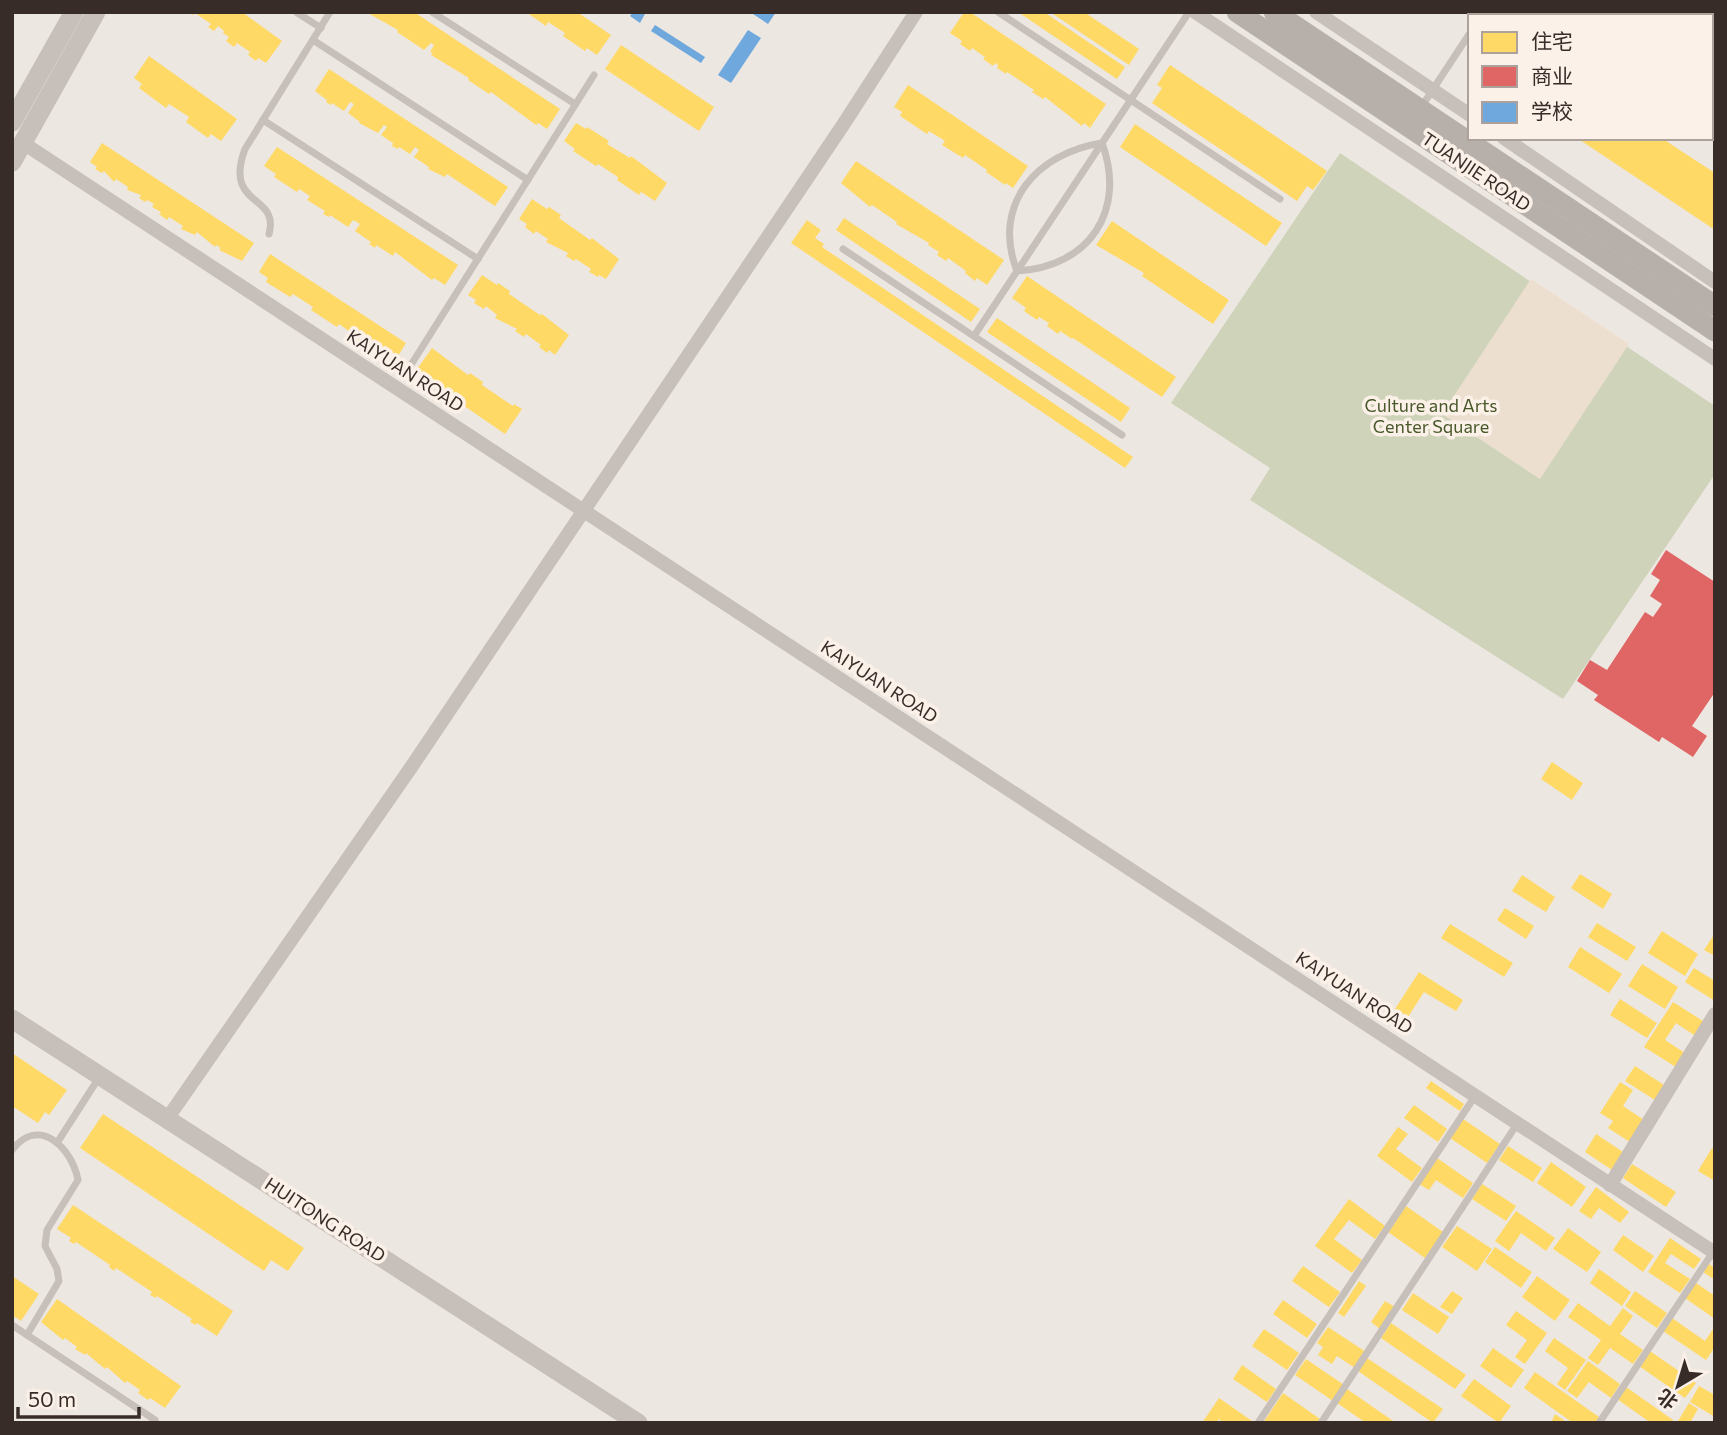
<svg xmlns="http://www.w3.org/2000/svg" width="1727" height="1435" font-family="Commissioner,'Noto Sans SC',sans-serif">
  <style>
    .green { fill: #cfd3ba }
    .plaza { fill: #ecdfcf }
    .homes { fill: #ffd966 }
    .shops { fill: #e06666 }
    .schools { fill: #6fa8dc }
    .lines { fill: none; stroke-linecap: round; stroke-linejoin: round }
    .service { stroke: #c7bfb9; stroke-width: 7 }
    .minor { stroke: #c7bfb9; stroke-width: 14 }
    .tertiary { stroke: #c7bfb9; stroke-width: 19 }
    .secondary { stroke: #b7afaa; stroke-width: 21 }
    .labels { text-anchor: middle; stroke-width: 7; stroke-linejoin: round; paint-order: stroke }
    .street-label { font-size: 18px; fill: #382c28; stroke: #fbf1e8 }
    .park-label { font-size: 18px; fill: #49582a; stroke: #fbf1e8 }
  </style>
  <rect width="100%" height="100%" fill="#ede7e1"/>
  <path class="green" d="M1340,153L1715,406V474L1563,699L1250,500L1270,468L1171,403Z"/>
  <path class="plaza" d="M1531,279L1629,344L1540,479L1442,414Z"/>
  <g class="homes">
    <path d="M188,12H242L282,41L266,63L258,58L256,61L248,55L250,52L237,43L234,47L226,41L229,37L223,33L224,31L218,26L214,31L208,27L211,24L195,13L193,15Z"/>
    <path d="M366,12H414L560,109L547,129L538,123L536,125L491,92L489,94L468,80L469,78L431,55L433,53L430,52L434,45L431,43L424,50L397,32L398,30Z"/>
    <path d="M526,12H577L611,35L597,55L587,48L585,51L563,36L565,33L548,22L546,26Z"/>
    <path d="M964,12H970L1106,104L1090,128L1084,123L1082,126L1045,97L1043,99L1032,92L1034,90L1007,72L1006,74L997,68L998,65L995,63L993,66L983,59L985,57L972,48L970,51L960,44L962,41L950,33Z"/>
    <path d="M1018,12H1044L1125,67L1117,79Z"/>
    <path d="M1050,12H1084L1139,49L1129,65Z"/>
    <path d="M1562,12H1606L1611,16H1568Z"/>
    <path d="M621,45L714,107L699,131L605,69Z"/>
    <path d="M149,56L237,119L221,141L211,134L208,138L186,122L189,117L169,104L166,108L139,88L142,84L134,78Z"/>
    <path d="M1170,65L1327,171L1313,190L1307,186L1297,201L1152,103L1162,88L1157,85Z"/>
    <path d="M329,69L508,187L495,206L447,174L445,177L428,169L429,167L414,157L419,150L415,147L410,154L399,147L398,149L392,146L393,143L381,135L387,127L384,125L378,133L359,123L360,122L348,113L354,104L350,102L344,111L332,103L331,105L326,102L327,100L315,91Z"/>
    <path d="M908,85L1028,166L1013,188L1006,183L1005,185L986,172L987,170L965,155L963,158L942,145L945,141L929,131L927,134L900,116L902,112L894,107Z"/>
    <path d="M576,123L586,129L587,127L609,141L607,144L630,158L631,156L667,183L655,201L641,192L639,195L617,180L618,177L598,164L596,166L573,151L575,149L564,141Z"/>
    <path d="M1135,124L1282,223L1266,246L1120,147Z"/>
    <path d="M1577,138H1662L1675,147L1715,173V230Z"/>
    <path d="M102,143L254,243L242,261L219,250L221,248L216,245L215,247L197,232L195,235L181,229L183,226L169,217L167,220L159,214L161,212L152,207L154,204L147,200L145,202L139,198L141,195L127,190L128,187L116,179L114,182L104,171L102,173L95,169L97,167L90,162Z"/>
    <path d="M277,147L458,265L445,285L434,278L432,280L395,252L393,256L376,245L375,248L369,244L371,242L355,231L360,224L353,220L348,227L330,215L329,217L323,214L325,211L307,200L310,196L299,189L297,192L274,177L276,174L264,166Z"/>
    <path d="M856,161L1004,260L987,285L977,278L975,281L965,273L966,271L948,258L946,261L937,255L939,252L928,245L929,243L896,224L897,222L872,205L870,207L841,183Z"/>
    <path d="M532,199L547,209L549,207L561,215L559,218L590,240L592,238L619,259L606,279L599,275L598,277L589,272L591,269L576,259L574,261L566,256L568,253L546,242L548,239L536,231L534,234L525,227L527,224L519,219Z"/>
    <path d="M844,218L980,309L971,322L836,230Z"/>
    <path d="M807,220L821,230L815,238L824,244L822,247L1133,457L1125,468L791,243Z"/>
    <path d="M1112,221L1229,300L1213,324L1142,276L1144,273L1096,245Z"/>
    <path d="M270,254L406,343L395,361L384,354L382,357L357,341L359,338L339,324L337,327L311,310L313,307L293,294L290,297L266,282L268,278L259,272Z"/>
    <path d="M482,275L497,285L498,283L510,291L509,294L540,315L542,314L569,335L555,355L549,350L547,353L539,347L541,345L526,334L524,337L515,331L517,329L495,318L497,315L486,306L484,309L474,303L476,300L468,295Z"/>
    <path d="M1027,276L1176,377L1162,397L1073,338L1072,339L1060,331L1058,334L1047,326L1049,323L1039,317L1037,320L1024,311L1026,308L1012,298Z"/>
    <path d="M997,318L1130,408L1121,422L987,332Z"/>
    <path d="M432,348L468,375L470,373L483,382L482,385L513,406L514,404L522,409L505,434L415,372Z"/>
    <path d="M1552,762L1583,783L1572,800L1541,779Z"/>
    <path d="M1580,874L1612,894L1603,909L1571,888Z"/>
    <path d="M1522,875L1555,897L1546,912L1512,891Z"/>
    <path d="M1505,908L1534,926L1526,939L1497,920Z"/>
    <path d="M1597,923L1636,947L1627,961L1588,937Z"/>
    <path d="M1450,924L1513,963L1504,977L1441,938Z"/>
    <path d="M1662,931L1698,954L1685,976L1648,953Z"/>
    <path d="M1715,933V956L1704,950Z"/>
    <path d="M1580,947L1622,974L1609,993L1568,967Z"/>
    <path d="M1642,964L1678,987L1665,1009L1628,986Z"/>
    <path d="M1694,968L1715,981V1001L1685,982Z"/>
    <path d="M1419,972L1463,1000L1456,1011L1424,992L1408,1017L1395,1009Z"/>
    <path d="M1620,999L1657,1023L1647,1038L1610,1015Z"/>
    <path d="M1673,1002L1706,1023L1697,1037L1676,1023L1665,1040L1688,1055L1679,1069L1644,1047Z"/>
    <path d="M12,1053L67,1090L49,1115L45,1112L38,1123L12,1106Z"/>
    <path d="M1635,1066L1667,1087L1658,1102L1625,1081Z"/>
    <path d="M1431,1081L1464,1104L1460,1111L1426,1088Z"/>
    <path d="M1620,1082L1633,1090L1623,1106L1647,1122L1633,1144L1608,1128L1613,1121L1600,1113Z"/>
    <path d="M1414,1105L1447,1129L1438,1142L1404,1118Z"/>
    <path d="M103,1114L304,1248L288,1271L271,1260L264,1271L80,1148Z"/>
    <path d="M1463,1119L1500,1144L1487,1163L1450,1138Z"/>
    <path d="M1398,1127L1408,1134L1396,1149L1422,1168L1412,1182L1377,1156Z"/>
    <path d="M1596,1134L1626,1154L1615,1172L1585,1152Z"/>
    <path d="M1508,1146L1542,1168L1533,1182L1499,1160Z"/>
    <path d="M1712,1148L1715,1150V1181L1698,1171Z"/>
    <path d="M1437,1158L1473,1183L1463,1198L1436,1180L1429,1190L1419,1184Z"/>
    <path d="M1551,1162L1586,1187L1572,1207L1537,1183Z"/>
    <path d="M1632,1164L1676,1192L1666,1207L1623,1178Z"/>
    <path d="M1482,1184L1516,1206L1506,1221L1472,1199Z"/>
    <path d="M1596,1187L1629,1212L1620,1223L1599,1208L1591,1219L1579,1211Z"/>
    <path d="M1349,1199L1385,1226L1375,1239L1349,1220L1334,1239L1362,1260L1352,1273L1315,1246Z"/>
    <path d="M73,1205L233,1311L217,1336L197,1323L196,1325L190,1322L192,1319L157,1296L156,1298L150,1295L152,1292L116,1268L114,1271L109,1267L110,1265L76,1242L74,1244L69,1241L71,1238L57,1229Z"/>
    <path d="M1406,1206L1443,1232L1425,1258L1388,1232Z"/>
    <path d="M1516,1211L1555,1238L1546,1251L1521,1233L1509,1251L1495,1241Z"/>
    <path d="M1457,1226L1492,1249L1477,1271L1442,1247Z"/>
    <path d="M1568,1228L1601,1252L1587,1272L1553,1249Z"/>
    <path d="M1623,1235L1654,1256L1643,1272L1613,1250Z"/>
    <path d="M1670,1238L1701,1259L1694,1269L1671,1254L1665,1263L1690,1279L1680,1293L1648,1272Z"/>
    <path d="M1495,1247L1532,1272L1521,1288L1485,1262Z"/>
    <path d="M1709,1264L1715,1268V1280L1703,1272Z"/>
    <path d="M1303,1266L1340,1292L1329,1307L1292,1281Z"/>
    <path d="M1599,1269L1631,1292L1622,1306L1590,1283Z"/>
    <path d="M12,1276L39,1294L21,1321L12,1315Z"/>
    <path d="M1537,1276L1570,1300L1555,1321L1522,1297Z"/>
    <path d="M1359,1281L1366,1286L1344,1317L1338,1313Z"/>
    <path d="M1696,1283L1715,1296V1319L1685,1298Z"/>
    <path d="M1452,1291L1463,1298L1452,1314L1440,1307Z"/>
    <path d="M1635,1291L1667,1313L1657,1328L1625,1306Z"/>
    <path d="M1413,1293L1449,1317L1438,1334L1402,1310Z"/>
    <path d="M57,1299L181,1386L165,1408L150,1398L148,1400L138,1393L140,1390L127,1381L125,1383L107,1367L105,1369L86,1353L85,1355L75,1349L77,1347L65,1338L63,1340L41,1322Z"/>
    <path d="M1283,1300L1317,1324L1307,1338L1273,1314Z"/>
    <path d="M1385,1301L1395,1307L1380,1329L1371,1322Z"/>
    <path d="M1578,1303L1610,1326L1623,1308L1633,1316L1620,1334L1643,1350L1633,1364L1610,1348L1598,1365L1588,1358L1601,1340L1568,1317Z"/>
    <path d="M1516,1311L1547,1333L1525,1364L1515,1357L1527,1340L1506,1325Z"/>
    <path d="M1672,1318L1705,1341L1715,1326V1347L1706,1360L1663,1331Z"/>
    <path d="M1391,1323L1466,1375L1455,1389L1381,1338Z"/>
    <path d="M1328,1327L1366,1352L1355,1368L1337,1356L1332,1364L1318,1355L1323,1347L1317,1343Z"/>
    <path d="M1264,1329L1299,1353L1287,1370L1252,1346Z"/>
    <path d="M1554,1338L1586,1360L1565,1390L1557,1384L1568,1368L1545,1351Z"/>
    <path d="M1493,1348L1524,1370L1511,1388L1480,1366Z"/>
    <path d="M1650,1351L1696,1383L1685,1398L1639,1366Z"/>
    <path d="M1367,1358L1443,1409L1433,1423L1358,1371Z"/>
    <path d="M1306,1359L1344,1385L1333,1401L1295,1375Z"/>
    <path d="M1588,1361L1620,1384L1611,1398L1589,1382L1577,1398L1567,1391Z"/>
    <path d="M1242,1365L1276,1389L1267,1402L1233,1379Z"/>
    <path d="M1535,1372L1599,1417L1595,1423H1573L1524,1388Z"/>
    <path d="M1474,1379L1511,1406L1499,1423L1461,1396Z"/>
    <path d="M1699,1386L1715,1395V1417L1690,1402Z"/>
    <path d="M1626,1387L1673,1420L1671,1423H1651L1617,1399Z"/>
    <path d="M1347,1389L1396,1423H1366L1337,1403Z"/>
    <path d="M1283,1393L1320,1419L1318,1423H1263Z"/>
    <path d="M1219,1398L1255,1423H1224L1219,1419L1216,1423H1202Z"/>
    <path d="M1689,1403L1698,1409L1690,1423H1681L1678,1421Z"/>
    <path d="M1555,1414L1568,1423H1551Z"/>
  </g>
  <path class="shops" d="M1666,550L1715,582V692L1692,726L1707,736L1693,757L1662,737L1659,742L1594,700L1598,695L1577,681L1590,660L1607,670L1645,612L1653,617L1662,604L1650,596L1660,580L1651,574Z"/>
  <g class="schools">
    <path d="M633,12H646L640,23L630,16Z"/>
    <path d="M750,12H776L768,24Z"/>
    <path d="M655,25L705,57L701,63L651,31Z"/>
    <path d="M748,30L761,38L731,83L718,75Z"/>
  </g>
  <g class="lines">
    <g class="service">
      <path d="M296,12L321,28"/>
      <path d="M432,12L575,104"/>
      <path d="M998,12L1280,199"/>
      <path d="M1481,16L1483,12"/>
      <path d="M1682,16L1685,12"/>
      <path d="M313,40L528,180"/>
      <path d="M1422,106L1470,33"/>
      <path d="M263,120L478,259"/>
      <path d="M1102,143C1127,211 1089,267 1017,271C991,204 1037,153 1102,143Z"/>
      <path d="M269,234C280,193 223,208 245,149L330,12"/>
      <path d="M843,249L1122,435"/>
      <path d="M974,336L1189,12"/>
      <path d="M409,368L594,75"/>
      <path d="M57,1143L100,1076"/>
      <path d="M12,1150C39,1115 72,1148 78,1180L47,1230L45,1246L57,1269L59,1281L27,1335"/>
      <path d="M12,1325L155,1420"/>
      <path d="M1258,1423L1475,1096"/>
      <path d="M1321,1423L1517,1124"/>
      <path d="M1599,1423L1713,1252"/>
    </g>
    <g class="minor">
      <path d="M1195,12L1715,359"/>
      <path d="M1316,12L1470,115"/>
      <path d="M1504,138L1715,282"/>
      <path d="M23,143L1715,1253"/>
      <path d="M167,1119L412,766L845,122L916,12"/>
      <path d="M1610,1185L1715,1014"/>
    </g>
    <g class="tertiary">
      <path d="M12,122L74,12"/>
      <path d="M12,162L96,12"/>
      <path d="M12,1019L638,1423"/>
    </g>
    <g class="secondary">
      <path d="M1237,12L1715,331"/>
      <path d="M1274,12L1715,306"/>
    </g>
  </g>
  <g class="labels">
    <g class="street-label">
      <text transform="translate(1476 172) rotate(34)" y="6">TUANJIE ROAD</text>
      <text transform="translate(405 371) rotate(33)" y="6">KAIYUAN ROAD</text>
      <text transform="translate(879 682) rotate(33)" y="6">KAIYUAN ROAD</text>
      <text transform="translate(1354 993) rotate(33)" y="6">KAIYUAN ROAD</text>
      <text transform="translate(325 1220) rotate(33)" y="6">HUITONG ROAD</text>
    </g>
    <g class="park-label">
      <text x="1431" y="412">Culture and Arts<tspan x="1431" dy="21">Center Square</tspan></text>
    </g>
  </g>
  <rect width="1727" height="1435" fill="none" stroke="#382c28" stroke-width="28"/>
  <rect x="1468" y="14" width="245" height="126" fill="#fbf1e8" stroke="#ada29b" stroke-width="2"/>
  <rect x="1482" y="32" width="35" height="21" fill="#ffd966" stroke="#ada29b" stroke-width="2"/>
  <text x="1531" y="49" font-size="21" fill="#382c28">住宅</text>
  <rect x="1482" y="66" width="35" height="21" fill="#e06666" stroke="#ada29b" stroke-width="2"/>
  <text x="1531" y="84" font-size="21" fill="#382c28">商业</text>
  <rect x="1482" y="102" width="35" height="21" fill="#6fa8dc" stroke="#ada29b" stroke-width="2"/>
  <text x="1531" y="119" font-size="21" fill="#382c28">学校</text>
  <g transform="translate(1678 1386) rotate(218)" stroke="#fbf1e8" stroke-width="5" paint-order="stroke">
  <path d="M0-5L12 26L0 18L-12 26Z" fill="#382c28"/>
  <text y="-10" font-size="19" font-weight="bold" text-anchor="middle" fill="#382c28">北</text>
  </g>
  <path d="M18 1407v10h121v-10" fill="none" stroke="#382c28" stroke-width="3.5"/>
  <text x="28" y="1407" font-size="21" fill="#382c28" stroke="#fbf1e8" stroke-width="5" paint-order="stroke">50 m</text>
</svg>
